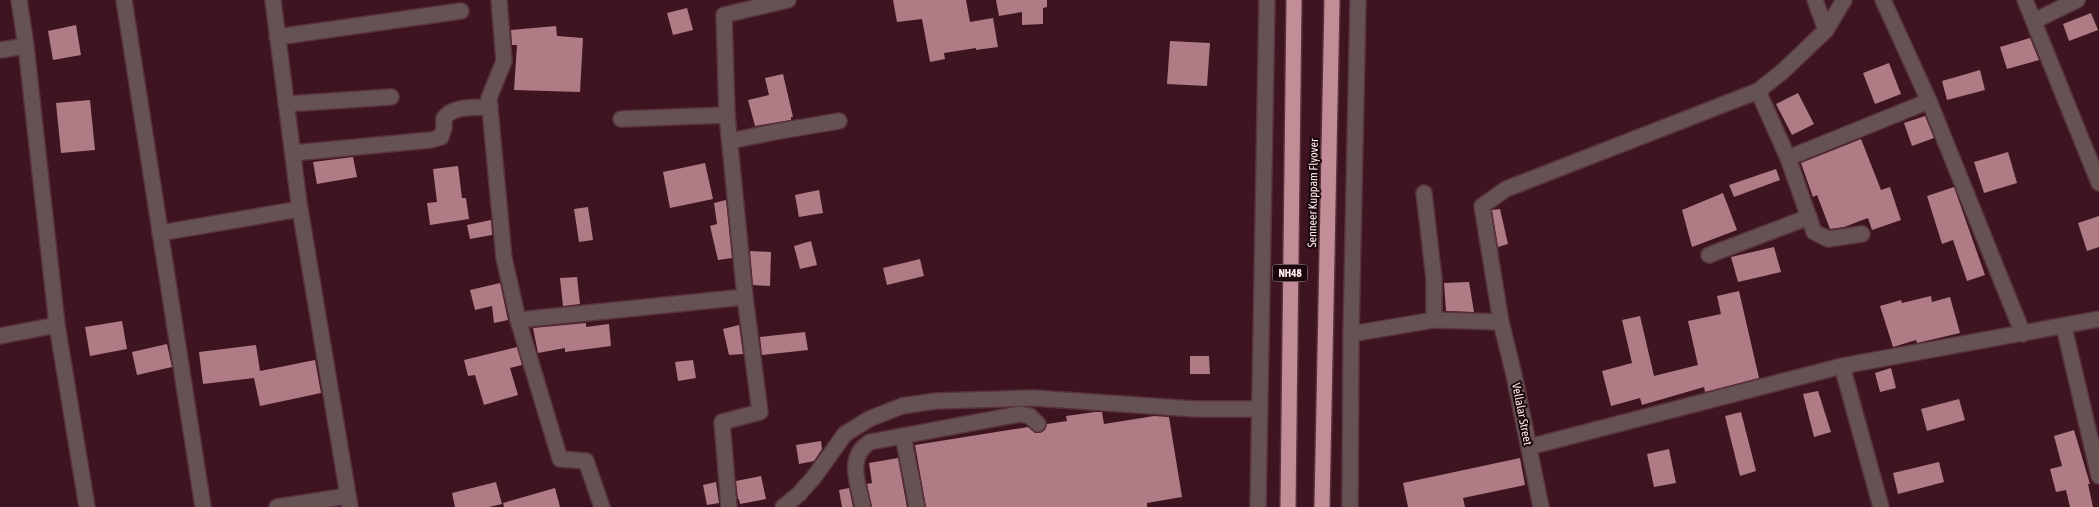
<svg xmlns="http://www.w3.org/2000/svg" width="2099" height="507" font-family="'Asap Condensed',sans-serif">
  <style>
    .building { fill: #af7c85 }
    .lines { fill: none; stroke-linecap: round; stroke-linejoin: round }
    .minor-casing { stroke: #58323c; stroke-width: 18 }
    .highway-casing { stroke: #58323c; stroke-width: 18 }
    .minor { stroke: #665155; stroke-width: 15 }
    .highway { stroke: #c28d97; stroke-width: 15 }
    .labels { text-anchor: middle; stroke-width: 4; stroke-linejoin: round; paint-order: stroke }
    .shield { fill: #19070b; stroke: #b9a7ab; stroke-width: 1 }
    .shield-label { font-size: 11px; font-weight: bold; fill: #feecef }
    .street-label { font-size: 12px; fill: #feecef; stroke: #19070b }
  </style>
  <rect width="100%" height="100%" fill="#3d141f"/>
  <g class="building">
    <path d="M893,0H966L970,22L993,18L998,47L976,50V48L944,53L945,59L930,62L922,19L897,22Z"/>
    <path d="M996,0H1047V7L1043,8V24L1022,25V12L999,16Z"/>
    <path d="M687,8L693,30L673,35L667,13Z"/>
    <path d="M2091,13L2098,30L2069,41L2063,24Z"/>
    <path d="M76,25L81,55L53,60L48,31Z"/>
    <path d="M556,26L557,36L583,38L580,92L514,90L517,45H512L511,30Z"/>
    <path d="M2030,38L2039,60L2007,69L2000,47Z"/>
    <path d="M1170,41L1210,43L1207,86L1167,84Z"/>
    <path d="M1889,63L1901,94L1875,104L1863,73Z"/>
    <path d="M1980,70L1985,90L1947,100L1942,81Z"/>
    <path d="M783,74L793,117H791V120L755,126L748,100L769,95L765,78Z"/>
    <path d="M1798,93L1814,124L1792,135L1776,104Z"/>
    <path d="M90,100L95,150L61,153L56,103Z"/>
    <path d="M1925,116L1934,138L1912,146L1904,123Z"/>
    <path d="M1861,139L1881,190L1890,187L1901,220L1872,230L1868,218L1844,227L1830,229L1817,195L1813,197L1801,163Z"/>
    <path d="M2008,152L2017,183L1984,193L1974,162Z"/>
    <path d="M353,157L357,177L317,184L313,162Z"/>
    <path d="M705,163L713,199L670,208L663,172Z"/>
    <path d="M458,166L462,198H466L469,219L430,225L427,203L437,202L433,169Z"/>
    <path d="M1776,169L1780,180L1734,197L1729,185Z"/>
    <path d="M1954,187L1985,275L1967,281L1953,240L1942,244L1927,196Z"/>
    <path d="M819,190L823,213L799,217L795,195Z"/>
    <path d="M1723,193L1737,230L1692,247L1682,210Z"/>
    <path d="M726,200L732,258L718,260L710,226L717,224L714,203Z"/>
    <path d="M588,207L593,240L579,242L574,209Z"/>
    <path d="M1500,209L1508,244L1498,247L1492,210Z"/>
    <path d="M2099,216V247L2087,251L2078,223Z"/>
    <path d="M491,220L492,235L470,239L467,225Z"/>
    <path d="M811,241L817,265L800,269L794,246Z"/>
    <path d="M1774,247L1781,272L1738,282L1731,257Z"/>
    <path d="M750,251L771,252L770,286L753,285Z"/>
    <path d="M920,259L924,276L887,285L883,268Z"/>
    <path d="M577,277L580,304L563,306L560,278Z"/>
    <path d="M1469,282L1474,312L1446,311L1444,283Z"/>
    <path d="M500,283L508,320L494,323L492,306L475,310L470,290Z"/>
    <path d="M1739,291L1759,378L1705,392L1704,387L1642,405L1640,398L1611,406L1602,371L1632,363L1622,320L1640,316L1654,376L1698,365L1688,321L1721,314L1717,296Z"/>
    <path d="M1931,296L1932,302L1950,297L1960,333L1917,343L1916,340L1893,347L1880,306L1901,300L1902,303Z"/>
    <path d="M122,321L127,349L90,356L85,327Z"/>
    <path d="M586,323V327L609,324L611,346L565,352V348L538,353L533,328Z"/>
    <path d="M739,325L743,354L729,355L723,329Z"/>
    <path d="M805,332L808,350L762,355L760,337Z"/>
    <path d="M167,344L172,367L137,375L132,352Z"/>
    <path d="M256,345L260,371L315,360L321,393L260,406L254,378L203,384L199,352Z"/>
    <path d="M517,347L522,365L510,368L518,395L484,405L475,375L468,376L464,360Z"/>
    <path d="M1190,356H1209L1210,374H1190Z"/>
    <path d="M693,360L696,378L678,381L675,362Z"/>
    <path d="M1891,368L1896,388L1880,392L1875,373Z"/>
    <path d="M1818,391L1831,432L1814,437L1803,394Z"/>
    <path d="M1959,399L1965,420L1927,431L1921,409Z"/>
    <path d="M1095,412H1102L1104,424L1154,416L1169,417L1182,497L1147,503V507H926L915,445L1028,427L1035,433H1040L1045,430L1047,424L1067,421L1066,416Z"/>
    <path d="M1741,412L1756,471L1740,476L1725,416Z"/>
    <path d="M2074,430L2090,484H2088L2093,507H2070L2066,490L2056,492L2050,469L2062,466L2054,436Z"/>
    <path d="M821,441L822,449L814,461L799,464L796,445Z"/>
    <path d="M1669,449L1676,483L1654,487L1647,454Z"/>
    <path d="M898,458L907,507H872L867,484L872,483L869,463Z"/>
    <path d="M1520,458L1525,485L1463,498L1465,507H1408L1403,483Z"/>
    <path d="M1939,462L1944,482L1898,494L1893,473Z"/>
    <path d="M761,476L766,499L740,504L739,499H738L736,481Z"/>
    <path d="M496,482L502,504L489,507H455L452,493Z"/>
    <path d="M716,482L719,503L707,505L703,485Z"/>
    <path d="M555,488L560,507H504L503,503Z"/>
    <path d="M849,488L853,507H842L839,490Z"/>
  </g>
  <g class="lines">
    <defs>
      <g id="minor">
        <path d="M19,0L26,46L57,325"/>
        <path d="M124,0L203,507"/>
        <path d="M273,0L299,203L350,507"/>
        <path d="M499,0L504,61L489,98L504,258L518,320L560,459L586,461L602,507"/>
        <path d="M1815,0L1826,30"/>
        <path d="M1883,0L1929,101L2023,334"/>
        <path d="M2025,0L2099,183"/>
        <path d="M2034,21L2077,0"/>
        <path d="M277,37L461,11"/>
        <path d="M0,50L26,46"/>
        <path d="M1758,91L1788,158L1814,232L1828,239L1862,234"/>
        <path d="M286,104L391,97"/>
        <path d="M621,119L727,115"/>
        <path d="M730,141L774,132L839,121"/>
        <path d="M293,153L431,140L441,137L444,128V118C454,105 475,108 490,107"/>
        <path d="M1788,158L1929,101"/>
        <path d="M1424,193L1434,279V320"/>
        <path d="M160,233L300,209"/>
        <path d="M1709,255L1809,217"/>
        <path d="M518,320L745,297"/>
        <path d="M2064,327L2099,476"/>
        <path d="M1351,334L1434,320L1501,322"/>
        <path d="M0,336L57,325L87,507"/>
        <path d="M1842,366L1881,507"/>
        <path d="M903,436L917,507"/>
        <path d="M1529,447L1842,366L2099,319"/>
        <path d="M277,507L348,496"/>
        <path d="M729,507L722,422L760,412L745,297L727,115L724,15L788,0"/>
        <path d="M783,507L799,494L814,477L845,434L869,419L902,406L936,401L1034,398L1195,409H1259"/>
        <path d="M863,507C858,483 846,457 870,442L1020,414L1030,416L1038,424"/>
        <path d="M1258,507L1267,0"/>
        <path d="M1350,507L1351,334L1358,0"/>
        <path d="M1541,507L1514,375L1501,322L1482,206L1506,189L1758,91L1782,72L1826,30L1844,0"/>
      </g>
      <g id="highway">
        <path d="M1288,507L1294,0"/>
        <path d="M1322,507L1332,0"/>
      </g>
    </defs>
    <use href="#minor" class="minor-casing"/>
    <use href="#highway" class="highway-casing"/>
    <use href="#minor" class="minor"/>
    <use href="#highway" class="highway"/>
  </g>
  <g class="labels">
    <rect class="shield" x="1272.5" y="264.5" width="35" height="17" rx="4"/>
    <g class="shield-label">
      <text x="1290" y="277">NH48</text>
    </g>
    <g class="street-label">
      <text transform="translate(1313 193) rotate(-89)" y="4">Senneer Kuppam Flyover</text>
      <text transform="translate(1522 414) rotate(79)" y="4">Vellalar Street</text>
    </g>
  </g>
</svg>
